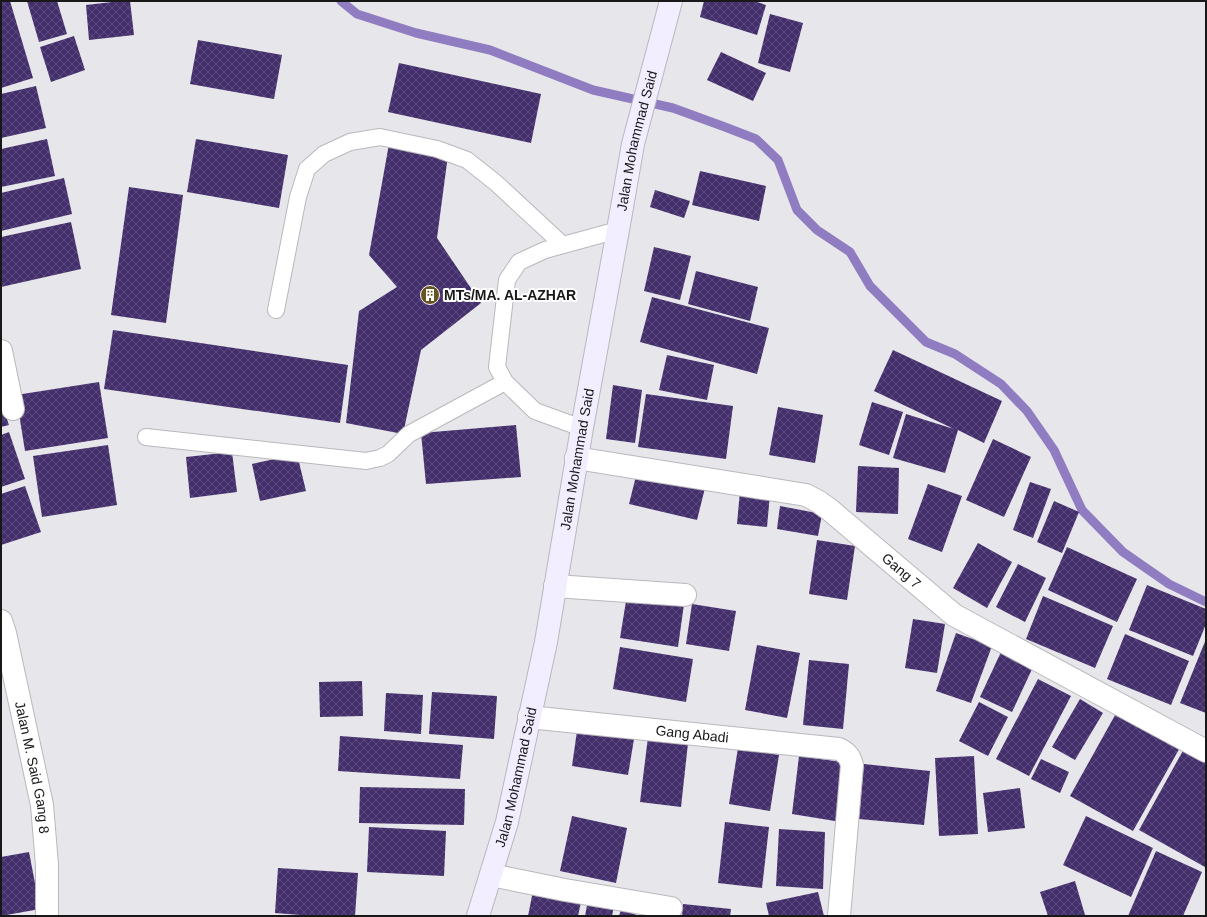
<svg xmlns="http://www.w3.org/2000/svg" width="1207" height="917" font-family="Arial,sans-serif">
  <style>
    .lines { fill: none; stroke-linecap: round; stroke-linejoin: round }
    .stream { stroke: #907cc1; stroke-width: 9 }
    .building { fill: url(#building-cross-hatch) }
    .lane-casing { stroke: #b9b8bc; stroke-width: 18 }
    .street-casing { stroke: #b9b8bc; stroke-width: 24 }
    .secondary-casing { stroke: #b9b8bc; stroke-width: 24 }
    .lane { stroke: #fff; stroke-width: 16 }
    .street { stroke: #fff; stroke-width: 22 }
    .secondary { stroke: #f2edff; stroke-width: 22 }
    .labels { text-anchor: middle; stroke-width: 4; stroke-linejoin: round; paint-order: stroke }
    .street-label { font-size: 14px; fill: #181819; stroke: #fff }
    .poi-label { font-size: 14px; font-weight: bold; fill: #181819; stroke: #fff; text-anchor: start }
  </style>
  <defs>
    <pattern id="building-cross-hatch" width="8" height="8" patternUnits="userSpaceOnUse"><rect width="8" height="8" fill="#442f6d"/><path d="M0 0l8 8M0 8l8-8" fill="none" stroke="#5c4b7c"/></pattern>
  </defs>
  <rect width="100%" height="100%" fill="#e7e6ea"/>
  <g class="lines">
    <path class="stream" d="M341,1L357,14L416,33L490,50L593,90L673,108L725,127L756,139L778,160L797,210L817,230L850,252L870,286L926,342L955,354L1001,384L1027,411L1054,450L1082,510L1123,552L1169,584L1206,602"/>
  </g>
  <g class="building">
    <path d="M1,1H10L33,78L1,88Z"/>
    <path d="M27,1H57L67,34L39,42Z"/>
    <path d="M121,1H130L134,35L89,40L86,5Z"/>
    <path d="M704,1H754L766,5L757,35L700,17Z"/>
    <path d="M770,14L803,23L790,72L758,63Z"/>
    <path d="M74,36L85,70L51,82L40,47Z"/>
    <path d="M198,40L282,55L274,99L190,84Z"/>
    <path d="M721,52L766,73L753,101L707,80Z"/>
    <path d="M399,63L541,94L531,143L388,112Z"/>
    <path d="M36,86L46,128L1,138V94Z"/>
    <path d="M47,139L55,176L1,187V149Z"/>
    <path d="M196,139L288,155L279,208L187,192Z"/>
    <path d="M389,144L448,155L437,238L481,303L421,350L403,434L346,423L359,311L397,287L369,255Z"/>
    <path d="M700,171L766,186L759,221L692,205Z"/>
    <path d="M64,178L72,214L1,231V193Z"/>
    <path d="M129,187L183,195L166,323L111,315Z"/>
    <path d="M655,190L690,201L684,218L650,207Z"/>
    <path d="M71,222L81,269L1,287V237Z"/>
    <path d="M654,247L691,256L680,300L644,291Z"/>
    <path d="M696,271L758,287L750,321L688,304Z"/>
    <path d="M652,297L769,328L757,374L640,342Z"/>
    <path d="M113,330L348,365L340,423L104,389Z"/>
    <path d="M893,350L1002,401L984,443L958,430L945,473L893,458L906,414L954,429L874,391Z"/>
    <path d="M667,355L714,365L707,400L659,390Z"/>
    <path d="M99,382L108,438L25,451L16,395Z"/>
    <path d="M613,385L642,390L635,443L606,439Z"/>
    <path d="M646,394L733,406L726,459L638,447Z"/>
    <path d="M1,402L9,425L1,427Z"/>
    <path d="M872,402L903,412L889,455L859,445Z"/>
    <path d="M778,407L823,415L815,463L769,455Z"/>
    <path d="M516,425L521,477L426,484L421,433Z"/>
    <path d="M9,432L25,479L1,487V435Z"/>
    <path d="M993,439L1031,457L1004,517L966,500Z"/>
    <path d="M108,445L117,505L42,517L33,456Z"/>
    <path d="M232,452L237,492L190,498L186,457Z"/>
    <path d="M297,454L306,491L260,501L252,464Z"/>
    <path d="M858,466L899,468L898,514L856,512Z"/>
    <path d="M637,472L705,488L697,520L629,504Z"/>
    <path d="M1030,482L1051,489L1033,538L1013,530Z"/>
    <path d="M928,484L962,496L942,552L908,539Z"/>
    <path d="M25,486L41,532L1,545V494Z"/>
    <path d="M740,491L770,494L767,527L737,524Z"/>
    <path d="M1054,501L1079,512L1062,553L1037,542Z"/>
    <path d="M780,506L822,514L818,536L777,529Z"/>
    <path d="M817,540L855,546L847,600L809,594Z"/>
    <path d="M978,543L1012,562L987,608L953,588Z"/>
    <path d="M1067,547L1137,579L1117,622L1048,590Z"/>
    <path d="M1018,564L1046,578L1025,622L996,607Z"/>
    <path d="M1147,585L1206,609V624L1193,656L1129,630Z"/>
    <path d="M627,595L684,604L678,647L620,638Z"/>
    <path d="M1043,596L1113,626L1095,668L1026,639Z"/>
    <path d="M692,604L736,611L729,651L686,644Z"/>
    <path d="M913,619L945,624L937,673L905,668Z"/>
    <path d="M956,633L992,646L971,703L936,691Z"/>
    <path d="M1125,634L1189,661L1171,705L1107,679Z"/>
    <path d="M1206,639V713L1180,703Z"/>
    <path d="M757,645L800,653L787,718L745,710Z"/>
    <path d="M620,647L693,659L686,702L613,689Z"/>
    <path d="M1001,652L1033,667L1012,712L980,697Z"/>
    <path d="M809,660L849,664L843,729L803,725Z"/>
    <path d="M1038,679L1071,696L1029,776L996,759Z"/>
    <path d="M362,681L363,716L320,717L319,682Z"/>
    <path d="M432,692L497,696L494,739L429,734Z"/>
    <path d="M386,693L423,695L421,734L384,731Z"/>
    <path d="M1080,699L1103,713L1075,760L1052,747Z"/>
    <path d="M979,702L1008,717L988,756L959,741Z"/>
    <path d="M1119,708L1182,744L1133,831L1070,796Z"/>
    <path d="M578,724L635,733L628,775L572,766Z"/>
    <path d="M340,736L463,745L460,779L338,771Z"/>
    <path d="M648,737L688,743L681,807L640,802Z"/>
    <path d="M1185,747L1206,758V865L1205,867L1139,830Z"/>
    <path d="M738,748L779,755L770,811L729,804Z"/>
    <path d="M799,756L849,763L841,822L792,814Z"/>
    <path d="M974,756L978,834L939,836L935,758Z"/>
    <path d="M1041,759L1069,772L1060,793L1031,779Z"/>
    <path d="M864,764L930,771L924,825L859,819Z"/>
    <path d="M360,787L465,789L464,825L359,823Z"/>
    <path d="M1020,788L1025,828L988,832L983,793Z"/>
    <path d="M572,816L627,828L616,883L560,871Z"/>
    <path d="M1086,816L1153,848L1131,897L1063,865Z"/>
    <path d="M725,822L769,827L762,888L718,883Z"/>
    <path d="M369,827L446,831L444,876L367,872Z"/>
    <path d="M779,829L825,832L823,889L776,886Z"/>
    <path d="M1156,851L1202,872L1183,916H1128Z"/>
    <path d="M29,852L40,909L1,916V857Z"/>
    <path d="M278,868L358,873L355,916H313L275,913Z"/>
    <path d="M1075,881L1085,915L1082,916H1048L1040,892Z"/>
    <path d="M533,891L581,902L578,916H528Z"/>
    <path d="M818,892L824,916H769L766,903Z"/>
    <path d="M588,900L614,906L612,916H585Z"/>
    <path d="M683,904L731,909L730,916H682Z"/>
    <path d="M621,910L640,916H619Z"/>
  </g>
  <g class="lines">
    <defs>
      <g id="lane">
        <path d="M276,310L298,197L307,169L324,154L350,142L380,137L437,149L467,160L496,183L563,245"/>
        <path d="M582,428L535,411L505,382L497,367L507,280L519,262L545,250L618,230"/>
        <path d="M146,437L366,461L380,458L388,454L409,434L505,382"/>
      </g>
      <g id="street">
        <path d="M1,351L13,409"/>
        <path id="s1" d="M576,458L806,495L819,502L830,510L954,615L1206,751"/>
        <path d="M555,586L685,595"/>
        <path id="s2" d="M1,621L5,633L42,805L47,865V916"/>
        <path id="s3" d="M529,717L839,749C847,753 850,757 852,765L839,916"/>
        <path d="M491,875L565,890L671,908"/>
      </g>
      <g id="secondary">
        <path id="s4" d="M478,916L507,822L546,642L582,428L618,230L633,144L671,1"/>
      </g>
    </defs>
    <use href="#lane" class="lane-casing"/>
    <use href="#street" class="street-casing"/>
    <use href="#secondary" class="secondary-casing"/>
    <use href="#lane" class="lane"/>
    <use href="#street" class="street"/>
    <use href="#secondary" class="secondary"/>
  </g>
  <defs>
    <symbol id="building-disc" viewBox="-11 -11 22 22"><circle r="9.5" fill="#675321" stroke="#fff"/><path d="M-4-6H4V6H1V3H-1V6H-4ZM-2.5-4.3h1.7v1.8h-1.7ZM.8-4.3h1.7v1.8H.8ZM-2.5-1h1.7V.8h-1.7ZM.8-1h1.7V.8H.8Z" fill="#fff"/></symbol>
  </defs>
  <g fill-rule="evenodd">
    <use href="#building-disc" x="419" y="284" width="22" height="22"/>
  </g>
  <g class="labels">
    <g class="street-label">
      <text dy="5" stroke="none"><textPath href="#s4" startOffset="792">Jalan Mohammad Said</textPath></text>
      <text dy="5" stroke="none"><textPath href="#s4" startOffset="468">Jalan Mohammad Said</textPath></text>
      <text dy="5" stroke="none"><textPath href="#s1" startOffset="355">Gang 7</textPath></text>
      <text dy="5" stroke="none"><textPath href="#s3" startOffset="164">Gang Abadi</textPath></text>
      <text dy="5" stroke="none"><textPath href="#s2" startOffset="150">Jalan M. Said Gang 8</textPath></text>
      <text dy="5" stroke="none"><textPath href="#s4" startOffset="144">Jalan Mohammad Said</textPath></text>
    </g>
    <g class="poi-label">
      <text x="444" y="300">MTs/MA. AL-AZHAR</text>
    </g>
  </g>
  <rect width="1207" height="917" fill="none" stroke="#181819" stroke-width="4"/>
</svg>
